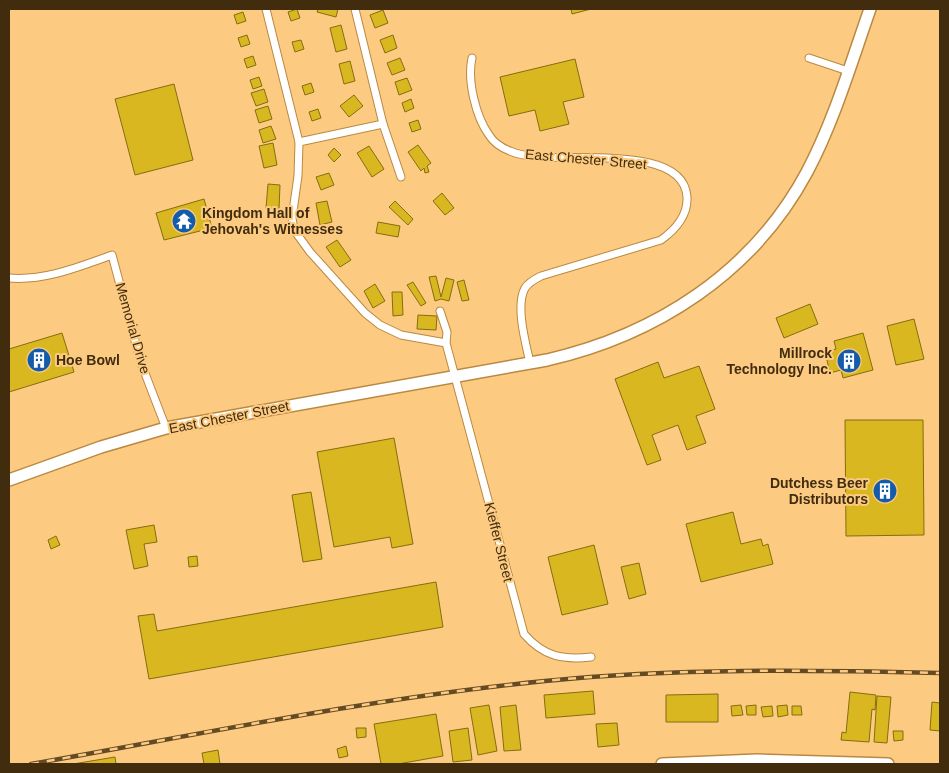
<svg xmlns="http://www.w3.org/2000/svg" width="949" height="773" font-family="Arial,sans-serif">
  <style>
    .building { fill: #d9b721; stroke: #836e0e }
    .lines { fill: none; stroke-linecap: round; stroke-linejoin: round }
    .minor-casing { stroke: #ba8941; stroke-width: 9 }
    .primary-casing { stroke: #ba8941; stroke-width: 14 }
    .minor { stroke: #fff; stroke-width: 7 }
    .primary { stroke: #fff; stroke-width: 11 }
    .rail-casing { stroke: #654b24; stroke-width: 4.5 }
    .rail { stroke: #fdca82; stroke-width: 2.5; stroke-dasharray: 8; stroke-linecap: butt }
    .labels { text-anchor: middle; stroke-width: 4; stroke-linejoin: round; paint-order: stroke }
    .street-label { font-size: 14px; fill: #412d0e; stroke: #fdca82 }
    .poi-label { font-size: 14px; font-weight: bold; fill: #412d0e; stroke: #fdca82; text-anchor: start }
  </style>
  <rect width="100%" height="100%" fill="#fdca82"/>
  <g class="building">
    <path d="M297,9L300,18L291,21L288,12Z"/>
    <path d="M318,9H338L336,17L317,12Z"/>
    <path d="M571,9H591L572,14Z"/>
    <path d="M383,10L388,23L375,28L370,15Z"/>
    <path d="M243,12L246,21L237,24L234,15Z"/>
    <path d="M341,25L347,49L336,52L330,28Z"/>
    <path d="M247,35L250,44L241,47L238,38Z"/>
    <path d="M393,35L397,48L385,53L380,40Z"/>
    <path d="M301,40L304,49L295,52L292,42Z"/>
    <path d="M253,56L256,65L247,68L244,59Z"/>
    <path d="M400,58L405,70L392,75L387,63Z"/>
    <path d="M575,59L584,97L563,102L569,124L540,131L535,110L509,116L500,77Z"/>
    <path d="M350,61L355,81L344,84L339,64Z"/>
    <path d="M259,77L262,86L253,89L250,80Z"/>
    <path d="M407,78L412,90L399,95L395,82Z"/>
    <path d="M311,83L314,92L305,95L302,86Z"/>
    <path d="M174,84L193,160L135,175L115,99Z"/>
    <path d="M264,89L268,102L256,106L251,93Z"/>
    <path d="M354,95L363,106L349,117L340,106Z"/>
    <path d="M411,99L414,108L405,112L402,103Z"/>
    <path d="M268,106L272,119L259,123L255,110Z"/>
    <path d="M318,109L321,118L312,121L309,112Z"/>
    <path d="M418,120L421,129L412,132L409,123Z"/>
    <path d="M271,126L276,139L263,143L259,130Z"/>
    <path d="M273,143L277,165L264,168L259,146Z"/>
    <path d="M418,145L431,163L427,166L429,172L425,173L424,168L421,171L408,152Z"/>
    <path d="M369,146L384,169L372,177L357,153Z"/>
    <path d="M334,148L341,155L334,162L328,155Z"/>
    <path d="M329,173L334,185L321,190L316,177Z"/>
    <path d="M268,184L280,185L279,209L266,208Z"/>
    <path d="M442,193L454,208L445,215L433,201Z"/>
    <path d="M204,199L212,228L164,240L156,213Z"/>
    <path d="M327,201L332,222L320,225L316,203Z"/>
    <path d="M395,201L413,219L408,225L389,207Z"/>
    <path d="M378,222L400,226L398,237L376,233Z"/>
    <path d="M337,240L351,260L340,267L326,247Z"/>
    <path d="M436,276L441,297L446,278L454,280L449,301L441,299L435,301L429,277Z"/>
    <path d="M464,280L469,300L462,301L457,282Z"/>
    <path d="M413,282L426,303L421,306L407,285Z"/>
    <path d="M375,284L385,301L373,308L364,291Z"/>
    <path d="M392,292H402L403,315L393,316Z"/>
    <path d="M810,304L818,324L784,338L776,318Z"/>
    <path d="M418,315L437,316L436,330L417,329Z"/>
    <path d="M914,319L924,359L896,365L887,326Z"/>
    <path d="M62,333L74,372L9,392V349Z"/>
    <path d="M863,333L873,370L843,378L841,370L830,373L825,352L836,349L834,341Z"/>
    <path d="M658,362L664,378L699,366L715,409L696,416L706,443L687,450L678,425L652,435L661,460L647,465L615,379Z"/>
    <path d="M845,420H923L924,535L846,536Z"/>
    <path d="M394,438L413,544L392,548L390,537L334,547L317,452Z"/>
    <path d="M311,492L322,559L303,562L292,495Z"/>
    <path d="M733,512L741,544L761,539L763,546L768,544L773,564L701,582L686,524Z"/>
    <path d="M154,525L157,542L144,544L148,566L134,569L126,530Z"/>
    <path d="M56,536L60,545L51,549L48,540Z"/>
    <path d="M594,545L608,604L562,615L548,557Z"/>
    <path d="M197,556L198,566L189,567L188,557Z"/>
    <path d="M639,563L646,594L629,599L621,567Z"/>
    <path d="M436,582L443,627L149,679L138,616L154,614L157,631Z"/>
    <path d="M593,691L595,714L546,718L544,695Z"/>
    <path d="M850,692L876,695L875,710L872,709L869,742L841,740L842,732L846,733Z"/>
    <path d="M718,694V722H666V695Z"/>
    <path d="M877,696L891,697L887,743L874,742Z"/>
    <path d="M932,702L940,703V731L930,730Z"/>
    <path d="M489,705L497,751L478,755L470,708Z"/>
    <path d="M516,705L521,750L504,751L500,707Z"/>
    <path d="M741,705L743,715L732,716L731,706Z"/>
    <path d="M756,705V715H747L746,706Z"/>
    <path d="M787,705L788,715L778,717L777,706Z"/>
    <path d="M772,706L773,716L763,717L761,707Z"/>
    <path d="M792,706H801L802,715H792Z"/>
    <path d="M436,714L443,756L398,764H381L374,724Z"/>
    <path d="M617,723L619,745L598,747L596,724Z"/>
    <path d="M356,728H366V737L357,738Z"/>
    <path d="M468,728L472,760L453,762L449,731Z"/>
    <path d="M893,731H903V740L894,741Z"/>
    <path d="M346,746L348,756L339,758L337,749Z"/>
    <path d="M218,750L220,764H204L202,753Z"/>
    <path d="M115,757L116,764H73Z"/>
  </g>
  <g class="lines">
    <defs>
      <g id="minor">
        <path d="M266,9L299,142L298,176L292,218L294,230L310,252L365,313L380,325L401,335L446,343"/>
        <path d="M355,9L383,124L401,177"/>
        <path d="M472,58C467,81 476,117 489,135C494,143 502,148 510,151C546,169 683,137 687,197C688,216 675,230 661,240L541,276C535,279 529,282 525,288C515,306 526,344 530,363"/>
        <path d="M809,58L848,71"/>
        <path d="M299,142L383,124"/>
        <path d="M9,278C45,281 78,267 112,255L141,363L166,428"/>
        <path d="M440,311L447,332L446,343L524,634C544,657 563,660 591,657"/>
      </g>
      <g id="primary">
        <path d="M9,480L101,447L166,428L547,360C656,335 753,273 807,172C834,121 851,63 870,9"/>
        <path d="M662,764L757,760L888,764"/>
      </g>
    </defs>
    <use href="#minor" class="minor-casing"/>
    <use href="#primary" class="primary-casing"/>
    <use href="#minor" class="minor"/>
    <use href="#primary" class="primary"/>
    <defs>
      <path id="rail" d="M31,764C202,734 372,698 545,681C676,668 808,670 940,673"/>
    </defs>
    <use href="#rail" class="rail-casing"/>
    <use href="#rail" class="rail"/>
  </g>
  <defs>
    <symbol id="temple-disc" viewBox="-11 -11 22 22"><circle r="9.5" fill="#135bab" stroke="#fdca82"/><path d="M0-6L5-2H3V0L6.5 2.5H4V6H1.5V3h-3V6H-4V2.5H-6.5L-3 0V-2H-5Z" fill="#fff"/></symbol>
    <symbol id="building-disc" viewBox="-11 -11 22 22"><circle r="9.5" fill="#135bab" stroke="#fdca82"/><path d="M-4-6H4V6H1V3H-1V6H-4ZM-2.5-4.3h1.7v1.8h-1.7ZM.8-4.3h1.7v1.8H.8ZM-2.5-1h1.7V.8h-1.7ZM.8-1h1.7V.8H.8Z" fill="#fff"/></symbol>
  </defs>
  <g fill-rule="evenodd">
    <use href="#temple-disc" x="170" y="207" width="28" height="28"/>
    <use href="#building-disc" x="25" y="346" width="28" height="28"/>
    <use href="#building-disc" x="835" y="347" width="28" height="28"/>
    <use href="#building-disc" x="871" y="477" width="28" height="28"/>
  </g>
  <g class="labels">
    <g class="street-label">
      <text transform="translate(586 159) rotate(5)" y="5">East Chester Street</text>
      <text transform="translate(133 328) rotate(74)" y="5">Memorial Drive</text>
      <text transform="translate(229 417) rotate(-11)" y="5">East Chester Street</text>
      <text transform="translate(499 542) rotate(76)" y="5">Kieffer Street</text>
    </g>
    <g class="poi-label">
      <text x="202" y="218">Kingdom Hall of<tspan x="202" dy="16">Jehovah's Witnesses</tspan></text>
      <text x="832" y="358" text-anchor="end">Millrock<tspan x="832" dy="16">Technology Inc.</tspan></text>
      <text x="56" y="365">Hoe Bowl</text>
      <text x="868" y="488" text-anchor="end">Dutchess Beer<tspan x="868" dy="16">Distributors</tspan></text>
    </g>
  </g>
  <rect width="949" height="773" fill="none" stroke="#412d0e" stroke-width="20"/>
</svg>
